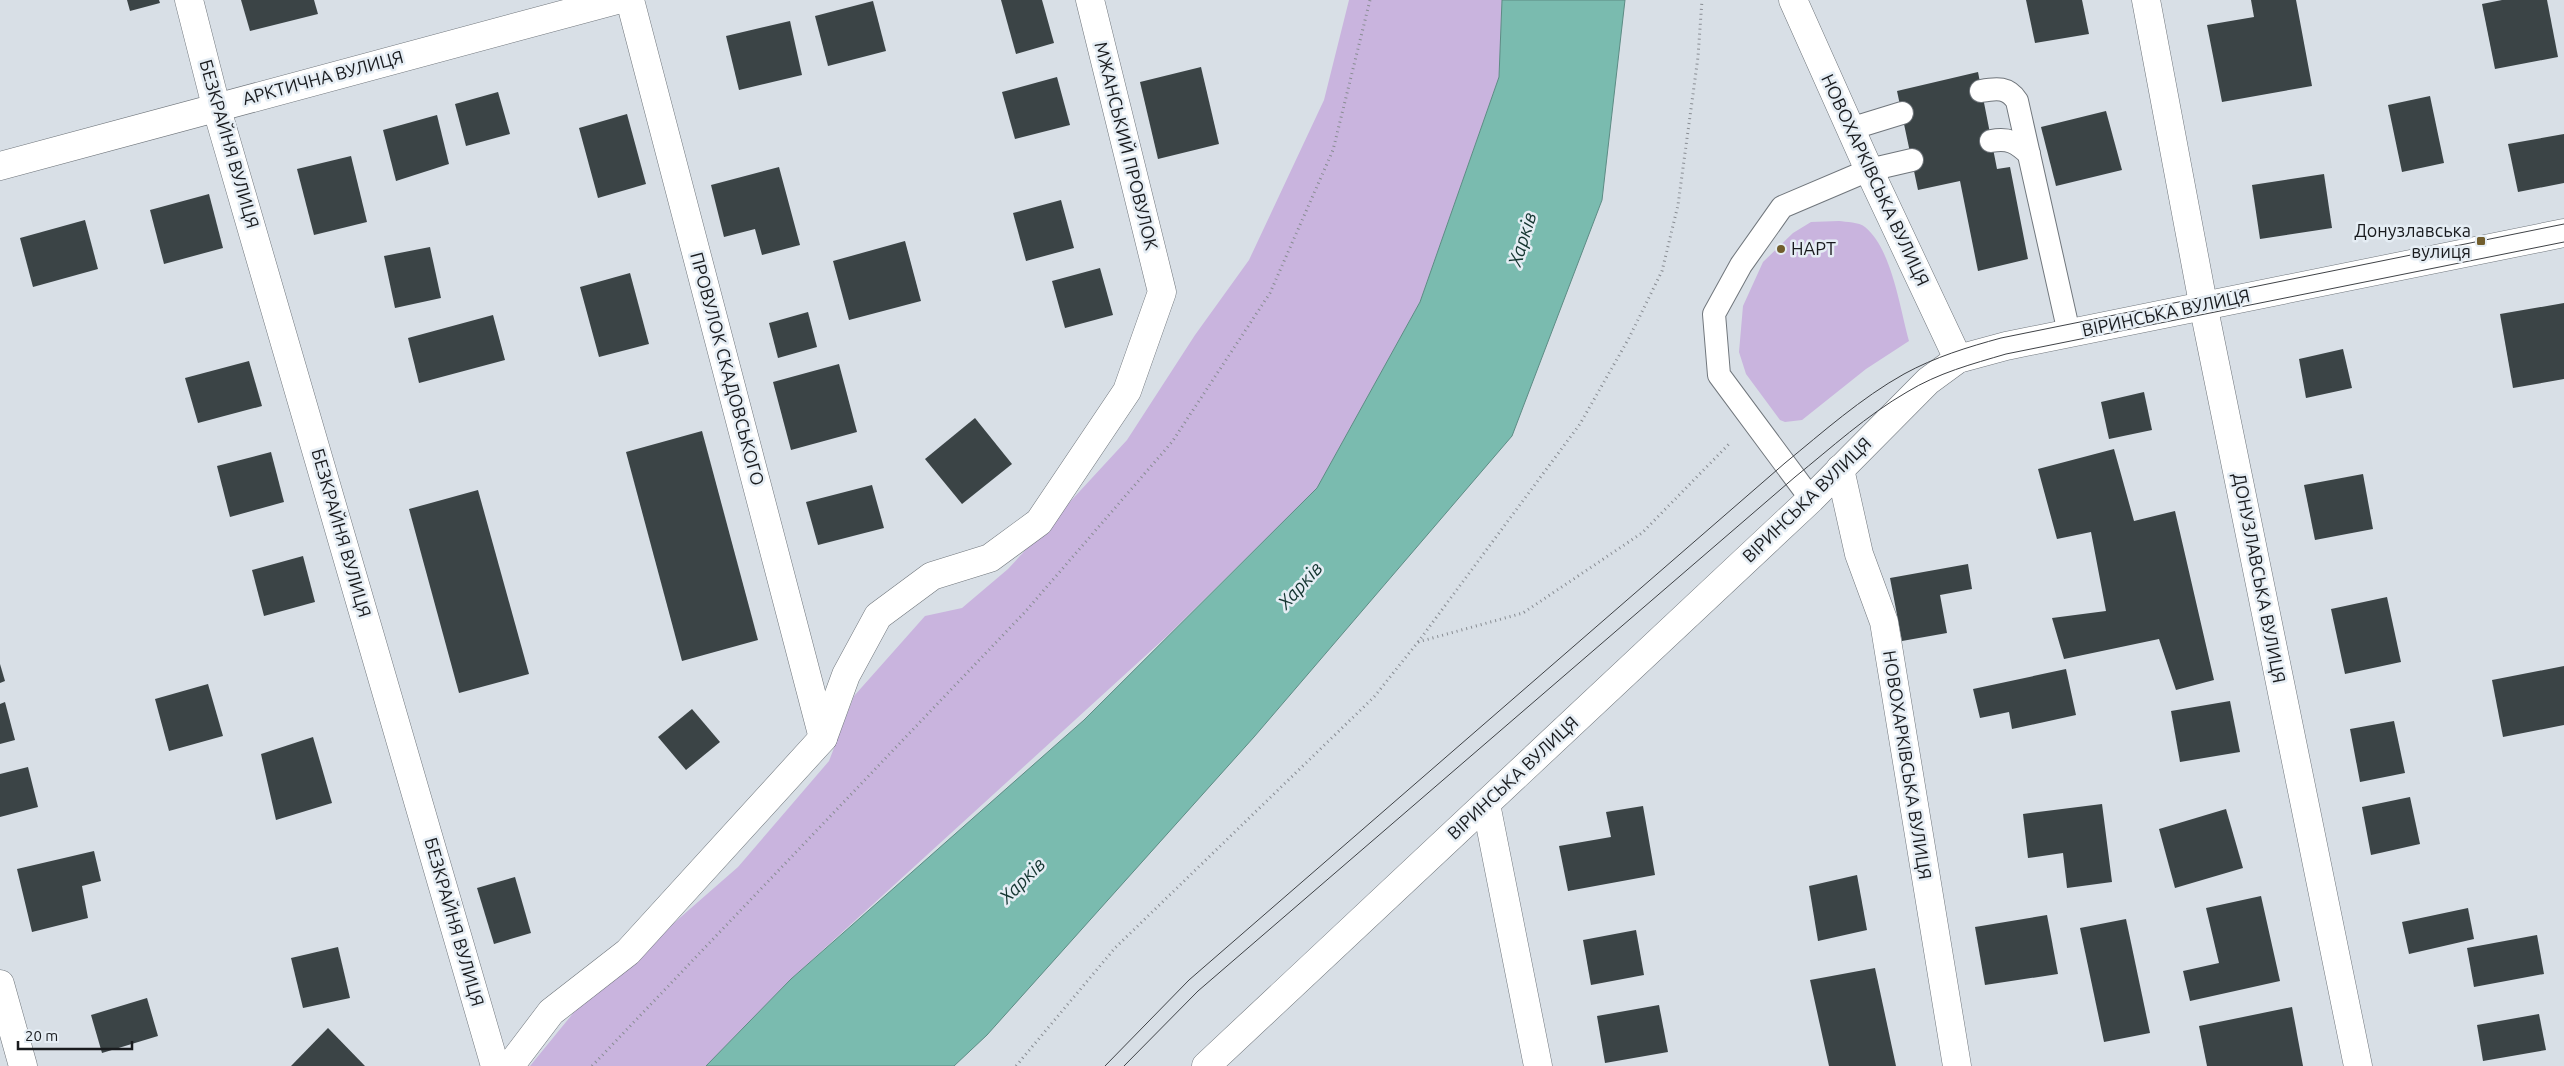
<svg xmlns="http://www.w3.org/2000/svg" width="2564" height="1066" font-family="Ubuntu,sans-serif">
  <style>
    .green { fill: #c9b4de }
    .water { fill: #7abbaf; stroke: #5d8b84 }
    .building { fill: #3b4446 }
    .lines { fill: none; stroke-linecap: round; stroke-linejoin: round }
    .service-casing { stroke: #70767c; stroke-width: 24 }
    .minor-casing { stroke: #70767c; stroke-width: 29 }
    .secondary-casing { stroke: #70767c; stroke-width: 29 }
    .path { stroke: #888c92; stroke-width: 3; stroke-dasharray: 1 4; stroke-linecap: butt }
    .service { stroke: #fff; stroke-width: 22 }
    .minor { stroke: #fff; stroke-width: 28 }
    .secondary { stroke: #fff; stroke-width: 28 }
    .tram { stroke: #3f4246; stroke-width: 1 }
    .poi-dot { fill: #715d2c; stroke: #e5edf4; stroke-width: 2 }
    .labels { text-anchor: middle; stroke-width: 5; stroke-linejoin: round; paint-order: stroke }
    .street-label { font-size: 18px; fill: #191b1e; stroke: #e5edf4 }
    .poi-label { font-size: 18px; fill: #191b1e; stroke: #e5edf4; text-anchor: end }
    .water-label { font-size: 19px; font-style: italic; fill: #13342f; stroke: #e5edf4 }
  </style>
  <rect width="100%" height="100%" fill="#d8dfe6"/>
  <g class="green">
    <path d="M1349,0H1502L1499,77L1420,302L1317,488L1166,637L791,979L706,1066H530L579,1006L738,867L829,761L854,696L925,616L962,608L1008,569L1127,440L1195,335L1249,260L1324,100Z"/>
    <path d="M1839,221C1846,222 1859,222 1865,227C1892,249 1900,309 1909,341L1866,369L1802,420L1785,422L1780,420L1746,374L1739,352L1743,306L1763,262L1793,233L1811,222Z"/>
  </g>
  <path class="water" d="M1502,0H1625L1602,200L1512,436L1254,737L987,1035L954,1066H706L791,979L1084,720L1317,488L1420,302L1499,77Z"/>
  <g class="building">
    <path d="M127,0H159L160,3L130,11Z"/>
    <path d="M241,0H314L318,14L250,31Z"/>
    <path d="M1001,0H1042L1054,43L1016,54Z"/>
    <path d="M2026,0H2082L2089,34L2035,43Z"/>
    <path d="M2251,0H2296L2312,86L2222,102L2207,25L2254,17Z"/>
    <path d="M2502,0H2547L2558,57L2495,69L2482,4Z"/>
    <path d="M873,1L886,51L828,66L815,16Z"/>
    <path d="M790,21L802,75L739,90L726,36Z"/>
    <path d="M1201,67L1219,144L1158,159L1140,82Z"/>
    <path d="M1978,72L1997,169L2010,167L2028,259L1978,271L1960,181L1918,190L1897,91Z"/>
    <path d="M1057,77L1070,125L1015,139L1002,92Z"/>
    <path d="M498,92L510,134L466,146L455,104Z"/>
    <path d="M2430,96L2444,163L2402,172L2388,105Z"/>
    <path d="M2106,111L2122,170L2056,186L2041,127Z"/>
    <path d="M627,114L646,184L598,198L579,128Z"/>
    <path d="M437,115L449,164L396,181L383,130Z"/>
    <path d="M2564,134V183L2518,192L2508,144Z"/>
    <path d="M351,156L367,222L314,235L297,169Z"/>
    <path d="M779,167L800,245L762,255L755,229L724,237L711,185Z"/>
    <path d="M2324,174L2332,228L2260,239L2252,185Z"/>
    <path d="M209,194L223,248L164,264L150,210Z"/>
    <path d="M1061,200L1074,248L1026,261L1013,213Z"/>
    <path d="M85,220L98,269L33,287L20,238Z"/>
    <path d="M905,241L921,301L849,320L833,261Z"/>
    <path d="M430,247L441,298L395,308L384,256Z"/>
    <path d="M1100,268L1113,315L1065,328L1052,281Z"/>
    <path d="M630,273L649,344L599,357L580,287Z"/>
    <path d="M2564,303V379L2513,388L2500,314Z"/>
    <path d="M808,312L817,347L778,358L769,323Z"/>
    <path d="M493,315L505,360L419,383L408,338Z"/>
    <path d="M2343,349L2352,388L2306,398L2299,359Z"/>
    <path d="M249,361L262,406L198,423L185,378Z"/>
    <path d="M839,364L857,432L791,450L773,382Z"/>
    <path d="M2144,392L2152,430L2109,439L2101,402Z"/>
    <path d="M975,418L1012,464L962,504L925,459Z"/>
    <path d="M702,431L758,640L682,661L626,452Z"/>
    <path d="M2114,449L2134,521L2175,511L2214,680L2176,690L2159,639L2064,659L2052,618L2106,611L2091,532L2057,539L2038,469Z"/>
    <path d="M271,452L284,502L230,517L217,466Z"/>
    <path d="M2363,474L2373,529L2315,540L2304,485Z"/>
    <path d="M872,485L884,528L818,545L806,502Z"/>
    <path d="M478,490L529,674L459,693L409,509Z"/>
    <path d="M303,556L315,602L264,616L252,570Z"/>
    <path d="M1968,564L1972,589L1940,595L1947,633L1902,641L1890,578Z"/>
    <path d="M2387,597L2401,662L2345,674L2331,609Z"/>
    <path d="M0,664L5,681L0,683Z"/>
    <path d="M2564,666V725L2503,737L2492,680Z"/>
    <path d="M2066,669L2076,715L2012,729L2009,712L1980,718L1973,689Z"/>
    <path d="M208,684L223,736L169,751L155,699Z"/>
    <path d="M2230,701L2240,752L2180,762L2171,711Z"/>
    <path d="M5,702L15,740L0,744V704Z"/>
    <path d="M692,709L720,742L686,770L658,737Z"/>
    <path d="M2394,721L2405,773L2360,782L2350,729Z"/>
    <path d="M313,737L332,803L276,820L261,754Z"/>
    <path d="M28,767L38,807L0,817V774Z"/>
    <path d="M2410,797L2420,844L2371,855L2362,807Z"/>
    <path d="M2102,804L2112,882L2067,888L2063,853L2028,858L2023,814Z"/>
    <path d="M1643,806L1655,875L1568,891L1559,846L1611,837L1606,812Z"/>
    <path d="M2226,809L2243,868L2175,888L2159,829Z"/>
    <path d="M94,851L101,881L82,886L88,918L32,932L17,869Z"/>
    <path d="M1857,875L1867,930L1818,941L1809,886Z"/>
    <path d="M515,877L531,933L494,944L477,888Z"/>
    <path d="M2261,896L2280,981L2190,1001L2183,971L2219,963L2206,908Z"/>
    <path d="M2468,908L2474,939L2409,954L2402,922Z"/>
    <path d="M2047,915L2058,974L1985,985L1975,927Z"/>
    <path d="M2126,919L2150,1033L2104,1042L2080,928Z"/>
    <path d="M1636,930L1644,975L1591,985L1583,940Z"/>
    <path d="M2537,935L2544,974L2474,987L2467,948Z"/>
    <path d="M338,947L350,998L303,1008L291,958Z"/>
    <path d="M1875,968L1896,1066H1829L1810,980Z"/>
    <path d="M147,998L158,1036L102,1053L91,1015Z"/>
    <path d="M1659,1005L1668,1052L1605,1063L1597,1016Z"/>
    <path d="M2292,1007L2303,1066H2207L2199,1026Z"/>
    <path d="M2539,1014L2546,1050L2483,1061L2477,1025Z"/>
    <path d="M328,1028L365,1066H291Z"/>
  </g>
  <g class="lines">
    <defs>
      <g id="service">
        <path d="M1981,91C1997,88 2008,87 2017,101L2069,333"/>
        <path d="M1850,129L1902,113"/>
        <path d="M1991,141C2009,138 2016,142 2029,154"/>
        <path d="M1811,499L1719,375L1714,314L1741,265L1782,207L1869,170L1912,160"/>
      </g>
      <g id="minor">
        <path d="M189,0L216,106L495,1066"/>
        <path d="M630,0L823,738"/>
        <path d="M1793,0L1869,170L1958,359"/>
        <path d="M2146,0L2205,314L2358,1066"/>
        <path d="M0,166L617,0"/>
        <path d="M1840,469L1859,554L1884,622L1957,1066"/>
        <path d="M1486,804L1538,1066"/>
        <path d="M0,984L23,1066"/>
        <path d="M510,1066L551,1012L628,952L823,738L846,675L878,616L932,576L990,558L1039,522L1127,391L1162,292L1090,0"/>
      </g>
      <path id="secondary" d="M1206,1066L1811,499L1928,381L1958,359L2006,346L2564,233"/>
    </defs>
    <use href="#service" class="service-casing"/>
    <use href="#minor" class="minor-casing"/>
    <use href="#secondary" class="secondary-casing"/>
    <g class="path">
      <path d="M1418,642L1523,613L1642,533L1730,443"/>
      <path d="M592,1066L1025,612L1172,442L1270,293L1333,150L1370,0"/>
      <path d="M1016,1066L1115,948L1374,697L1418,642L1580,424L1629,338L1662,271L1678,205L1698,57L1702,0"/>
    </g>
    <use href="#service" class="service"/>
    <use href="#minor" class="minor"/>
    <use href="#secondary" class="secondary"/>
    <g class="tram">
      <path d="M1105,1066L1189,980L1785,463C1823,432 1861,398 1904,374C1935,357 1968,347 2001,338L2564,224"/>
      <path d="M1124,1066L1198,991L1795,477C1831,448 1867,415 1907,392C1938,373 1972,364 2006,354L2564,242"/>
    </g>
  </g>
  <g class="poi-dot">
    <rect x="2476" y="236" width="10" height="10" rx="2.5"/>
    <circle cx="1781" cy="249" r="5"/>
  </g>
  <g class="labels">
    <g class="street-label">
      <text transform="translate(323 78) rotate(-15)" y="6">АРКТИЧНА ВУЛИЦЯ</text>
      <text transform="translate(229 144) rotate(74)" y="6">БЕЗКРАЙНЯ ВУЛИЦЯ</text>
      <text transform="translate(1126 146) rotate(76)" y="6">МЖАНСЬКИЙ ПРОВУЛОК</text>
      <text transform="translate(1875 180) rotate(65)" y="6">НОВОХАРКІВСЬКА ВУЛИЦЯ</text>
      <text transform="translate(2166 313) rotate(-12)" y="6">ВІРИНСЬКА ВУЛИЦЯ</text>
      <text transform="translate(727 369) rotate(75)" y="6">ПРОВУЛОК СКАДОВСЬКОГО</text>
      <text transform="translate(1807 500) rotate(-44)" y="6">ВІРИНСЬКА ВУЛИЦЯ</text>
      <text transform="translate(341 533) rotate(74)" y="6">БЕЗКРАЙНЯ ВУЛИЦЯ</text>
      <text transform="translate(2259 578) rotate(79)" y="6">ДОНУЗЛАВСЬКА ВУЛИЦЯ</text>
      <text transform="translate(1907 765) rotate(81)" y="6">НОВОХАРКІВСЬКА ВУЛИЦЯ</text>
      <text transform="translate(1513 778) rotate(-43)" y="6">ВІРИНСЬКА ВУЛИЦЯ</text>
      <text transform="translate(454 922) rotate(74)" y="6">БЕЗКРАЙНЯ ВУЛИЦЯ</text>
    </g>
    <g class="poi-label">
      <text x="2471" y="237">Донузлавська<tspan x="2471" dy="21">вулиця</tspan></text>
      <text x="1791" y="255" text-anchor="start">НАРТ</text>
    </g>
    <g class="water-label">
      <text transform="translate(1522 239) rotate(-73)" y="7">Харків</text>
      <text transform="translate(1300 585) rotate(-48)" y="7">Харків</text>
      <text transform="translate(1022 880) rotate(-45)" y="7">Харків</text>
    </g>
  </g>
  <path d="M18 1041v8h114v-8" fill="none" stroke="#191b1e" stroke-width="2.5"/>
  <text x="25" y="1041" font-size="15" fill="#191b1e" stroke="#e5edf4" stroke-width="4" paint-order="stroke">20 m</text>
</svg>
